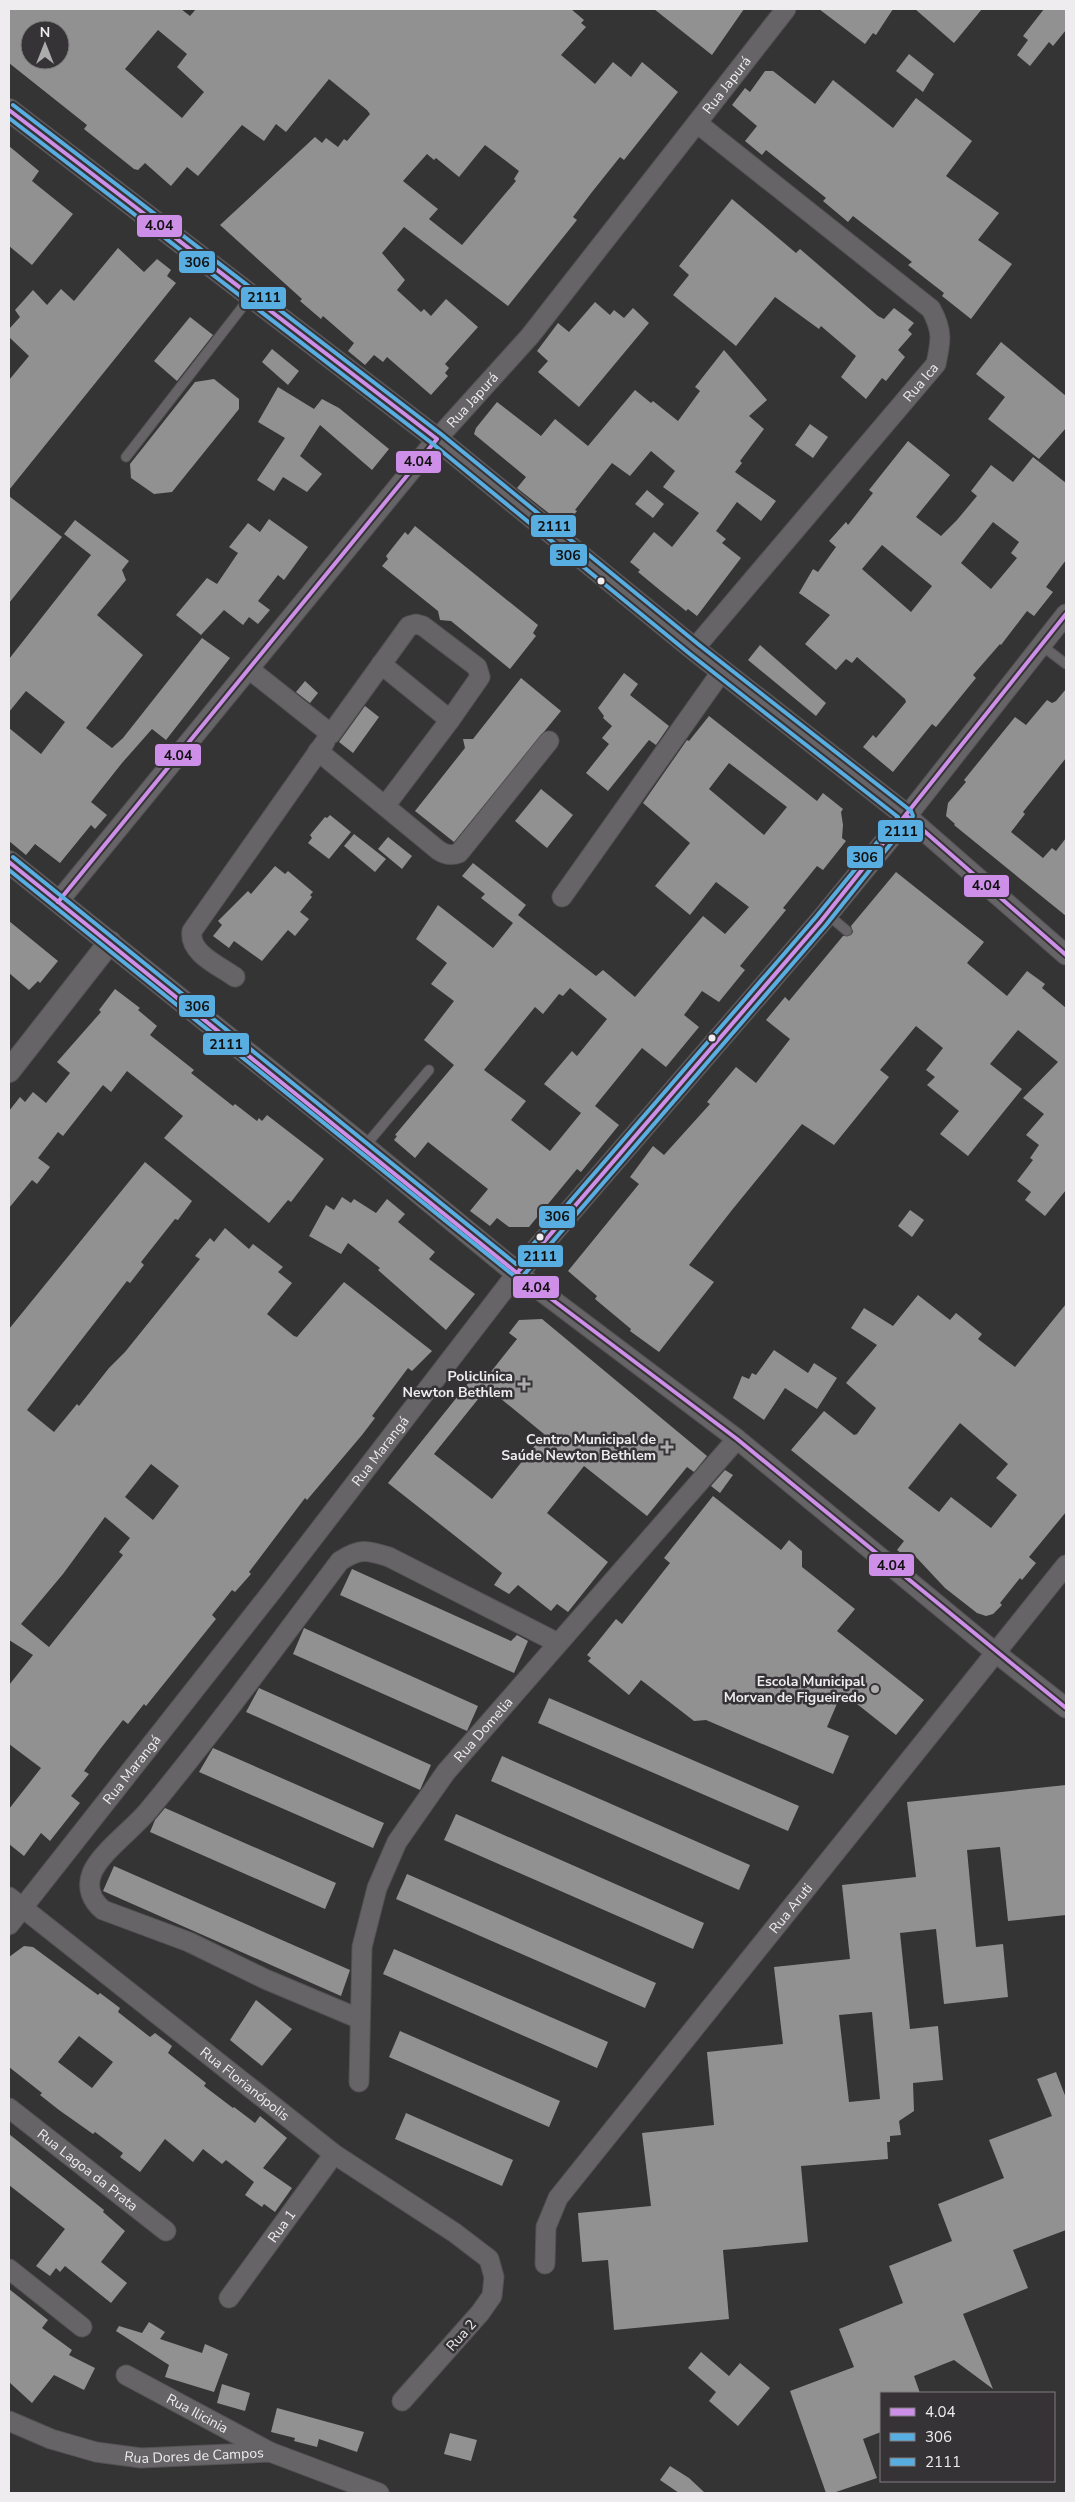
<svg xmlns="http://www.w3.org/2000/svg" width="1075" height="2502" font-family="'Nunito Sans',sans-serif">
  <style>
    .building { fill: #929191; fill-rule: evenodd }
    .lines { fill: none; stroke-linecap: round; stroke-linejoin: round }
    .service-casing { stroke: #545254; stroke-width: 11 }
    .minor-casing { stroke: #545254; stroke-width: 21 }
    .tertiary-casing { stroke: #545254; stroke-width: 24 }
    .service { stroke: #666466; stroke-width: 9 }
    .minor { stroke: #666466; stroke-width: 19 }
    .tertiary { stroke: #666466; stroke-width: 22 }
    .bus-1-casing { stroke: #363336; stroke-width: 8 }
    .bus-2-casing { stroke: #363336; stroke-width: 8 }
    .bus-3-casing { stroke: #363336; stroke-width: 8 }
    .bus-1 { stroke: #ce8fe9; stroke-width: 4 }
    .bus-2 { stroke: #58aee1; stroke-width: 4 }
    .bus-3 { stroke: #58aee1; stroke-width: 4 }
    .bus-dot { fill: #eeecee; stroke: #363336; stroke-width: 2 }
    .poi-dot { fill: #adacad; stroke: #363336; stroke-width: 2 }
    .labels { text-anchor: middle; stroke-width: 5; stroke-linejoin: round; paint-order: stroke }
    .street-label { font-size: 14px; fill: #eeecee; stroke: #363336 }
    .poi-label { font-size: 14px; font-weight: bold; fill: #eeecee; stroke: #363336; text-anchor: end }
    .line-badge { stroke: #363336; stroke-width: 2 }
    .pale-badge-label { font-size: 14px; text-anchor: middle; font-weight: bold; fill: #111 }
  </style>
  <rect width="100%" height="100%" fill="#353435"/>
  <g class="building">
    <path d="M9,9H181L190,16L196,9H571L584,20L581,23L586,27L561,55L595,84L613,62L631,77L642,62L678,92L624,160L620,157L592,192L573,217L577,220L508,306L404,227L382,253L405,280L397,290L421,312L424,309L431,316L446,299L478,327L445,364L449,368L445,373L448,376L431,395L387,357L383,362L374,355L365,365L348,351L354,343L323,316L321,319L300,301L302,299L220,225L315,137L322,143L326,138L338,147L344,139L347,141L370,114L367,110L329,79L286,132L276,124L264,141L242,125L198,176L187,167L171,186L145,163L138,170L134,169L84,129L87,125L9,63ZM30,30H60V60H30ZM158,30L187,54L177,67L204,92L182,118L125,69ZM485,145L519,171L514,179L516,181L462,245L429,219L438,209L403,181L427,154L434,160L436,158L459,177Z"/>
    <path d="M654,9H744L712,55Z"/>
    <path d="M819,9H893L876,35L873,33L865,44Z"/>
    <path d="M915,9H982L954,43Z"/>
    <path d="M1044,9H1066V30L1053,46L1049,42L1030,66L1017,55L1028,40L1023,36Z"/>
    <path d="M909,54L934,74L923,92L896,71Z"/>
    <path d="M765,71H773L815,104L833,80L893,128L916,98L972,141L946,176L999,213L978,240L1012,264L971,319L942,296L944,293L908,265L912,262L853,216L848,222L823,201L826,198L766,150L762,155L745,141L757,126L732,105L745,88L750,92Z"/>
    <path d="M9,146L39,171L32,181L73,214L32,265L9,246Z"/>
    <path d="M732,199L796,253L800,249L878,316L884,319L894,308L914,323L908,330L912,334L898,350L905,357L886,381L882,378L866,399L841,377L856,356L821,326L819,329L775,297L736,346L673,295L689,275L679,266Z"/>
    <path d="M118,248L144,272L157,259L171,270L167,276L176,283L9,490V380L29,356L9,337V329L20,317L15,310L33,290L47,305L61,289L74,301Z"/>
    <path d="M595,302L610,315L614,310L624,318L633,308L649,323L579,407L538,372L548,361L537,351L558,323L569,332Z"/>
    <path d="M190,317L213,335L177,381L154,361Z"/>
    <path d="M1001,342L1066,396V428L1039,459L988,419L1005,397L976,374Z"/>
    <path d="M272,349L299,371L288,385L262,362Z"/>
    <path d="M724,350L767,400L749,416L764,429L740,461L742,463L735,472L776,501L761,521L737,502L716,531L726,539L722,543L741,558L697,616L688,609L686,611L661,591L638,572L640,570L630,562L654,532L672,547L699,513L663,487L675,471L651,451L630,476L612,463L575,510L577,511L565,526L517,488L526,477L474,434L476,428L497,402L541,436L555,419L588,446L635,390L651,403L653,401L678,421L700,391L695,387Z"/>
    <path d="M214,379L239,399V409L172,492L154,494L131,478L130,464L195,382Z"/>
    <path d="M278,387L314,409L322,399L339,408L389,449L372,470L320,425L300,456L322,474L307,492L283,477L274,491L257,480L285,438L258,422Z"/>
    <path d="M810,424L828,437L813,458L795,445Z"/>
    <path d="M908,441L950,475L916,517L941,536L957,520L977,496L971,491L991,465L1013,482L1033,457L1066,483V560L1046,587L1053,592L1034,616L1027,611L1001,645L1000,644L973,675L976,678L936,727L932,724L893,772L863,747L873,735L876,738L906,702L905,699L857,657L852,663L846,659L836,670L805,644L830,615L799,593L813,569L818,572L836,547L829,541L846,522L848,525L873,493L869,490ZM993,522L1019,542L1011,553L1017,558L991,589L961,563ZM882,545L932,586L911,612L862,569Z"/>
    <path d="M647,490L664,504L653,518L635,504Z"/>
    <path d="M9,496L62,537L9,603Z"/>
    <path d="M269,519L308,547L284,580L278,575L258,601L270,610L258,624L249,617L243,625L224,610L201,635L176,615L207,578L217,584L238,553L229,547L248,523L260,532Z"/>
    <path d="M75,520L129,561L122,570L126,580L97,615L143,655L86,728L112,748L123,738L202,638L230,658L166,740L152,729L122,763L91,802L107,815L95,829L91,825L60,863L35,844L26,855L9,841V728L41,754L65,722L26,691L9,712V659L91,555L64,534Z"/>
    <path d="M415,526L538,625L533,633L536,636L510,669L451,621L440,620L438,611L382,566L388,559L386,556L405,532L408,535Z"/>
    <path d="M760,645L826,703L816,716L748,660Z"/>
    <path d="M624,673L638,684L630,695L669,726L656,745L649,740L608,791L586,773L609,744L602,738L612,726L603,718L604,716L598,708Z"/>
    <path d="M521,678L561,711L454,842L415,811L465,748L463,739H473Z"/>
    <path d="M305,681L318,693L310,703L296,692Z"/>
    <path d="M1066,689V758L1023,812L1025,814L1011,832L1043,858L1052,848L1056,851L1066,838V916L954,825L955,824L946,816L948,803L966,782L964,780L1015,717L1026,725L1047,700L1052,703L1056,701Z"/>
    <path d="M365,706L379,717L353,753L339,742Z"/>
    <path d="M709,716L817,801L823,793L843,809L841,812L843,825L842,838L846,841L823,870L817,866L783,908L786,910L740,966L745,970L719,1002L702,991L684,1015L699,1027L666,1067L642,1048L595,1106L619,1125L581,1172L577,1169L529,1227H509L497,1218L490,1226L470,1211L488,1189L428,1142L415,1158L394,1140L397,1136L395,1135L454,1065L424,1040L454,1001L431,984L447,963L416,939L438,905L493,948L513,923L481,898L485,894L462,876L473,863L526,905L518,915L596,976L603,970L635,997L703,916L725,934L749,907L716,882L690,915L655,886L690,843L643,803L687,740L689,741ZM729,763L787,807L764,835L709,789ZM570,988L607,1019L577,1056L572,1051L544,1084L581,1113L550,1151L511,1120L526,1101L484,1070L535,1007L543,1014L559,994L563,996Z"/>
    <path d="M541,789L573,815L547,848L515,821Z"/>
    <path d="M330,815L351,832L329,859L308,843L312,838L310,835L325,817L327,818Z"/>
    <path d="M354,834L386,859L375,872L344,846Z"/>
    <path d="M388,837L412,856L402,869L378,849Z"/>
    <path d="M275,866L285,874L288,871L313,892L310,895L312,897L300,912L309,919L295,936L288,930L262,961L234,941L229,948L213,936L222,925L218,921L248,891L251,894Z"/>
    <path d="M896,872L984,942L967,963L1007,996L1027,971L1045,984L1042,988L1066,1008V1190L1045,1216L1025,1200L1031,1192L1017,1181L1033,1160L1030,1158L1039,1145L1026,1135L1044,1114L1023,1098L1058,1062L1018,1030L990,1064L1022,1089L968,1156L940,1134L959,1111L927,1085L935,1077L926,1070L943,1048L916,1026L880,1070L889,1077L834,1145L802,1124L732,1210L689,1265L714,1282L659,1352L630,1331L631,1329L595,1299L597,1296L568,1271L639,1184L630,1177L653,1146L664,1155L710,1104L707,1102L736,1067L756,1083L790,1039L766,1020L785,997L789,1001L843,936L851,935L853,932L851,926Z"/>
    <path d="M9,921L58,961L40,983L38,981L29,990L9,973Z"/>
    <path d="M115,989L140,1008L138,1010L157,1026L150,1035L194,1070L191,1073L233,1106L235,1104L257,1121L259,1118L262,1121L267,1115L324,1159L291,1202L288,1200L269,1223L164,1138L183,1116L127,1071L111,1092L103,1085L63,1136L58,1132L38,1158L50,1167L37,1184L32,1180L9,1208V1111L20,1097L25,1102L33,1092L46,1103L70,1073L57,1062L101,1012L99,1010Z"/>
    <path d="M145,1162L192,1201L178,1220L175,1219L141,1262L144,1265L130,1283L127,1281L27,1410L54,1432L77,1404L79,1406L109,1368L125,1352L200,1259L195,1256L210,1238L214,1242L225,1228L249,1249L253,1244L283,1267L278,1272L292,1283L267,1314L294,1336L297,1337L344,1282L432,1351L412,1371L408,1368L372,1416L375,1418L362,1435L307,1500L305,1498L249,1572L251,1574L235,1592L232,1590L212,1615L216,1619L146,1706L144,1704L128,1724L123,1720L101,1748L84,1771L89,1774L71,1796L80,1803L50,1841L41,1833L24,1856L9,1844V1809L41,1768L9,1744V1685L33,1655L9,1640V1329ZM151,1464L179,1486L153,1520L125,1497ZM105,1517L130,1538L119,1552L123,1555L49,1647L21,1624L63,1574Z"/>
    <path d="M342,1197L351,1203L354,1199L376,1213L387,1199L405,1214L398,1222L435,1252L429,1259L475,1294L446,1330L378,1270L380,1268L348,1243L341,1254L309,1236L326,1205L334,1210Z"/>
    <path d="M910,1210L924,1220L912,1237L898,1226Z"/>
    <path d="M918,1295L950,1320L956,1313L982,1334L978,1339L1015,1367L1066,1304V1512L1029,1557L1036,1563L1022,1580L1020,1578L1000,1603L1002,1605L993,1614L986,1616L977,1613L945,1588L915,1556L911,1561L897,1550L904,1541L791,1450L824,1411L854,1435L857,1434L876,1408L846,1383L877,1345L851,1328L864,1308L893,1326ZM960,1423L1008,1464L996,1478L1017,1495L991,1528L951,1497L939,1512L908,1488Z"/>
    <path d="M542,1319L707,1456L694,1472L687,1467L647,1516L584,1466L547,1513L608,1562L568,1612L557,1604L551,1611L518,1585L509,1594L494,1585L502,1573L388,1483L474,1376L482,1383L517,1339L509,1333L519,1320ZM484,1385L544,1434L492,1499L434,1454L487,1388Z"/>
    <path d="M774,1350L808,1373L814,1363L837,1378L817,1409L785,1388L764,1420L733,1398L742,1376L749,1379L752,1373L756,1375Z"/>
    <path d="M725,1470L733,1475L720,1493L711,1486Z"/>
    <path d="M713,1496L781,1550L789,1540L802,1551V1567L855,1609L837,1631L924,1700L896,1735L842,1692L827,1727L849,1736L833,1774L706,1720L694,1721L641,1680L629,1695L588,1661L591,1658L587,1655L616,1619L622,1624L670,1563L664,1558Z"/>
    <path d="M352,1569L511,1641L517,1635L528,1641L514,1673L340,1595Z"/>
    <path d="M304,1628L478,1706L467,1731L293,1654Z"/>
    <path d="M259,1688L431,1765L420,1790L246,1712Z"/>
    <path d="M549,1698L799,1806L788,1831L538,1723Z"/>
    <path d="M213,1748L384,1823L373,1848L199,1772Z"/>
    <path d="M502,1756L750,1865L739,1890L491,1781Z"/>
    <path d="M1066,1785V1915L1008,1921L1000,1847L967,1850L976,1947L1003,1944L1008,1997L944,2004L936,1929L900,1933L910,2029L938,2026L943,2080L913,2083L914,2111L899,2121L901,2135L890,2136V2142H887L888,2159L801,2166L808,2242L723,2250L729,2319L614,2330L608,2260L582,2262L578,2213L651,2206L642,2133L714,2125L707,2052L783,2044L774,1967L850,1959L842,1885L916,1877L907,1802ZM872,2012L880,2099L849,2102L839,2015Z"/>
    <path d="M165,1808L336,1883L325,1909L150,1832L155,1820Z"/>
    <path d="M456,1814L704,1923L693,1949L444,1840Z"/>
    <path d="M114,1866L350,1970L341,1996L103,1891Z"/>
    <path d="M407,1874L656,1983L645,2008L396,1899Z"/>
    <path d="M24,1946L33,1947L98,1995L100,1993L120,2008L118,2012L150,2037L155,2033L172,2046L168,2053L206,2083L204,2086L233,2108L234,2107L255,2123L260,2116L287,2138L263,2168L292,2188L275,2212L264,2204L262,2207L245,2195L254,2182L226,2160L222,2164L203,2149L193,2162L165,2139L140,2172L120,2157L123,2153L95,2132L93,2134L59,2110L40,2095L42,2093L9,2067V1957ZM79,2036L113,2062L92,2088L58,2062Z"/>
    <path d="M394,1949L608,2042L597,2068L383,1974Z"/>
    <path d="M256,2000L292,2029L262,2066L230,2040Z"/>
    <path d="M400,2031L560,2101L549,2127L389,2057Z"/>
    <path d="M1056,2072L1066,2098V2230L1013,2250L1028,2288L963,2314L993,2389L954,2360L914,2376L920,2393H881V2432L863,2439L877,2478L833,2493H826L790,2391L854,2367L839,2329L903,2303L889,2266L952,2241L938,2204L1004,2178L989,2140L1052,2116L1037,2079Z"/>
    <path d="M406,2113L513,2160L502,2186L395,2139Z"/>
    <path d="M9,2134L104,2210L103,2212L125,2231L101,2262L127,2283L111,2303L65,2266L60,2272L56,2268L50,2276L36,2266L65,2229L9,2185Z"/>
    <path d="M9,2289L48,2320L42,2328L72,2350L69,2355L95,2368L84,2390L54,2375L32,2403L9,2382Z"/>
    <path d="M149,2322L165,2332L160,2339L202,2353L205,2344L228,2354L214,2392L165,2377L169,2365L116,2331L119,2326L142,2333Z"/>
    <path d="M701,2352L729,2376L740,2363L770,2388L738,2426L709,2401L716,2392L688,2368Z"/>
    <path d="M222,2384L250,2393L245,2411L217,2403Z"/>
    <path d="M277,2408L364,2432L357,2452L319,2439L317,2447L294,2441L295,2438L271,2432Z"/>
    <path d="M450,2433L477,2440L471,2461L444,2454Z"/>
    <path d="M670,2466L689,2478L705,2493H679L660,2480Z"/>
  </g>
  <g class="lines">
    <defs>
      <g id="service">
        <path d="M126,457L251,296"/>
        <path d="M1041,645L1066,664"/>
        <path d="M827,914L847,931"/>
        <path d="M365,1146L429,1070"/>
      </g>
      <g id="minor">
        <path d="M1066,614L907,816L1066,955"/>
        <path id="s1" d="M694,649L936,364C941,341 943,331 931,309L697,123"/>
        <path d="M249,669L331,734L409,626L416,624L423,626L477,667L480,677L450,720L381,664"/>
        <path d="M318,751L438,850C445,855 451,856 459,853L549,741"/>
        <path d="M385,806L450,720"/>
        <path d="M562,897L722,671"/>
        <path id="s2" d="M58,902L437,439L530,336L786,9"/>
        <path d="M235,977C220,966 188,953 192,931L325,742"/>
        <path id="s3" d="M9,1897L334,2154L455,2233L489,2259L494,2277L492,2296L480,2313L402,2401"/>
        <path id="s4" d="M9,1925L273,1590L517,1273L737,1439L996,1653L1066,1708"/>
        <path d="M360,2019L265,1979L189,1942L103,1910C92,1901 86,1888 92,1873C100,1853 133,1829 148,1811C215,1730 277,1645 340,1561C360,1548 367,1550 389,1557L558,1643"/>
        <path id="s5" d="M359,2082L362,1947L377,1888L397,1842L446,1772L737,1439"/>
        <path id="s6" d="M9,2108L166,2231"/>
        <path id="s7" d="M545,2264L546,2227L558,2198L1066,1565"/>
        <path d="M9,2269L82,2327"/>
        <path id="s8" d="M229,2298L334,2154"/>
        <path id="s9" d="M126,2375L270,2452"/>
        <path id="s10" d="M9,2421L51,2439L96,2452L141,2458L270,2452L379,2493"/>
      </g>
      <g id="tertiary">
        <path d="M9,110L437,439L694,649L907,816L821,921L517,1273L364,1147L9,862"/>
        <path d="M9,1071L110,942"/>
      </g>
    </defs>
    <use href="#service" class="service-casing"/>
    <use href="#minor" class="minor-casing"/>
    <use href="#tertiary" class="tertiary-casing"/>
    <use href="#service" class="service"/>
    <use href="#minor" class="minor"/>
    <use href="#tertiary" class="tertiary"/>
    <defs>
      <g id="bus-1">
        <path d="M9,110L437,439L58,902"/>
        <path d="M907,816L1066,955"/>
        <path d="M9,862L517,1273L737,1439L1066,1708"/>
        <path d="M517,1273L821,921L1066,614"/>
      </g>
      <path id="bus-2" d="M9,118L433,444L690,654L898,817L816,917L516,1264L13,857"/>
      <path id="bus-3" d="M9,870L518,1279L522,1277L826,925L913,816L911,811L698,644L441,434L13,105"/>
    </defs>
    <use href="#bus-1" class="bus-1-casing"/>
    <use href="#bus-2" class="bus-2-casing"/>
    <use href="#bus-3" class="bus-3-casing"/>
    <use href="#bus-1" class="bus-1"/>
    <use href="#bus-2" class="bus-2"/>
    <use href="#bus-3" class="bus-3"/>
  </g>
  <g class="bus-dot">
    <circle cx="601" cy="581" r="4.5"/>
    <circle cx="712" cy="1038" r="4.5"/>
    <circle cx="540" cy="1237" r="4.5"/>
  </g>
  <g class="poi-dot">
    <path d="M521.5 1376.5h5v5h5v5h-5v5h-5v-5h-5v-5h5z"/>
    <path d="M664.5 1439.5h5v5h5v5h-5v5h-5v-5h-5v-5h5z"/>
    <circle cx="875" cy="1689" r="5"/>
  </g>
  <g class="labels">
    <g class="street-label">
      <text dy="5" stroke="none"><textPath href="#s2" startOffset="1056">Rua Japurá</textPath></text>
      <text dy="5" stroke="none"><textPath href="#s1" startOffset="350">Rua Ica</textPath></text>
      <text dy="5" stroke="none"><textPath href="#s2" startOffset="651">Rua Japurá</textPath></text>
      <text dy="5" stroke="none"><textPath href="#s4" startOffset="602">Rua Marangá</textPath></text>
      <text dy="5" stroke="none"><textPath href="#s5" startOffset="388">Rua Domelia</textPath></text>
      <text dy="5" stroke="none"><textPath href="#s4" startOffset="198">Rua Marangá</textPath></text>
      <text dy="5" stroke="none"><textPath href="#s7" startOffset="440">Rua Aruti</textPath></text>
      <text dy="5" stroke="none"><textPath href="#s3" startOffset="301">Rua Florianópolis</textPath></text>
      <text dy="5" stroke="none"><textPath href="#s6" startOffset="100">Rua Lagoa da Prata</textPath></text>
      <text dy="5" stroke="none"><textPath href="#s8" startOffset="89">Rua 1</textPath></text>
      <text transform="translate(461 2335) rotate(-48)" y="5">Rua 2</text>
      <text dy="5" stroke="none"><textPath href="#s9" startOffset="81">Rua Ilicinia</textPath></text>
      <text dy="5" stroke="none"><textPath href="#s10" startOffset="191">Rua Dores de Campos</textPath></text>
    </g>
    <g class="poi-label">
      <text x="513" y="1381">Policlinica<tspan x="513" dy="16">Newton Bethlem</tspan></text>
      <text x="656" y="1444">Centro Municipal de<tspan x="656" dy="16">Saúde Newton Bethlem</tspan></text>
      <text x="865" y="1686">Escola Municipal<tspan x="865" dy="16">Morvan de Figueiredo</tspan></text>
    </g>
  </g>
  <g class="line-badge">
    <rect x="136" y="214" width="47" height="24" rx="5" fill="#ce8fe9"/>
    <rect x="178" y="250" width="38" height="24" rx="5" fill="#58aee1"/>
    <rect x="240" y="286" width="47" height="24" rx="5" fill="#58aee1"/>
    <rect x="395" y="450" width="47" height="24" rx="5" fill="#ce8fe9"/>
    <rect x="530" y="514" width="47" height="24" rx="5" fill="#58aee1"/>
    <rect x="549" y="543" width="39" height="24" rx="5" fill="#58aee1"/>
    <rect x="154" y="743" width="48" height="24" rx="5" fill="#ce8fe9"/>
    <rect x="877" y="819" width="47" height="24" rx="5" fill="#58aee1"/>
    <rect x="846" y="845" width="38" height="24" rx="5" fill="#58aee1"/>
    <rect x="963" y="874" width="47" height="24" rx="5" fill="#ce8fe9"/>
    <rect x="178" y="994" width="38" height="24" rx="5" fill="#58aee1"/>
    <rect x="202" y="1032" width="48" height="24" rx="5" fill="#58aee1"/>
    <rect x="538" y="1205" width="38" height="24" rx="5" fill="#58aee1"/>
    <rect x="517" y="1244" width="47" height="24" rx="5" fill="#58aee1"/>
    <rect x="512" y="1275" width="48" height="24" rx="5" fill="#ce8fe9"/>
    <rect x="868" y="1553" width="47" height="24" rx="5" fill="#ce8fe9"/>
  </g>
  <g class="pale-badge-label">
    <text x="159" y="230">4.04</text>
    <text x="197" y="267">306</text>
    <text x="264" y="302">2111</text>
    <text x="418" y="466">4.04</text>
    <text x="554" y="531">2111</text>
    <text x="568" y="560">306</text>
    <text x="178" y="760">4.04</text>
    <text x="901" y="836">2111</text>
    <text x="865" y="862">306</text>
    <text x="986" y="890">4.04</text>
    <text x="197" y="1011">306</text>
    <text x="226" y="1049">2111</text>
    <text x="557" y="1221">306</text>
    <text x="540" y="1261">2111</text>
    <text x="536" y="1292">4.04</text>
    <text x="891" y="1570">4.04</text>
  </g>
  <rect width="1075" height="2502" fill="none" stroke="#eeecee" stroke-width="20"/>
  <rect x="880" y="2392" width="175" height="90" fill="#363336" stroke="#807d80"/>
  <rect x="890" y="2408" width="25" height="8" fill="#ce8fe9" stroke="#807d80"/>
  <text x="925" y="2417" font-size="15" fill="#eeecee">4.04</text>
  <rect x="890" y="2433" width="25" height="8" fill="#58aee1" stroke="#807d80"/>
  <text x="925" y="2442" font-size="15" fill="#eeecee">306</text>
  <rect x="890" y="2458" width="25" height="8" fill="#58aee1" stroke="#807d80"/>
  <text x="925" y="2467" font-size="15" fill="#eeecee">2111</text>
  <g transform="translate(45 45)"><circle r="24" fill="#363336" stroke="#807d80"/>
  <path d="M0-4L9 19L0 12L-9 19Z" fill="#adacad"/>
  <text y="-8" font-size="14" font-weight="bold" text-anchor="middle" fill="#eeecee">N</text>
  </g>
</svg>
